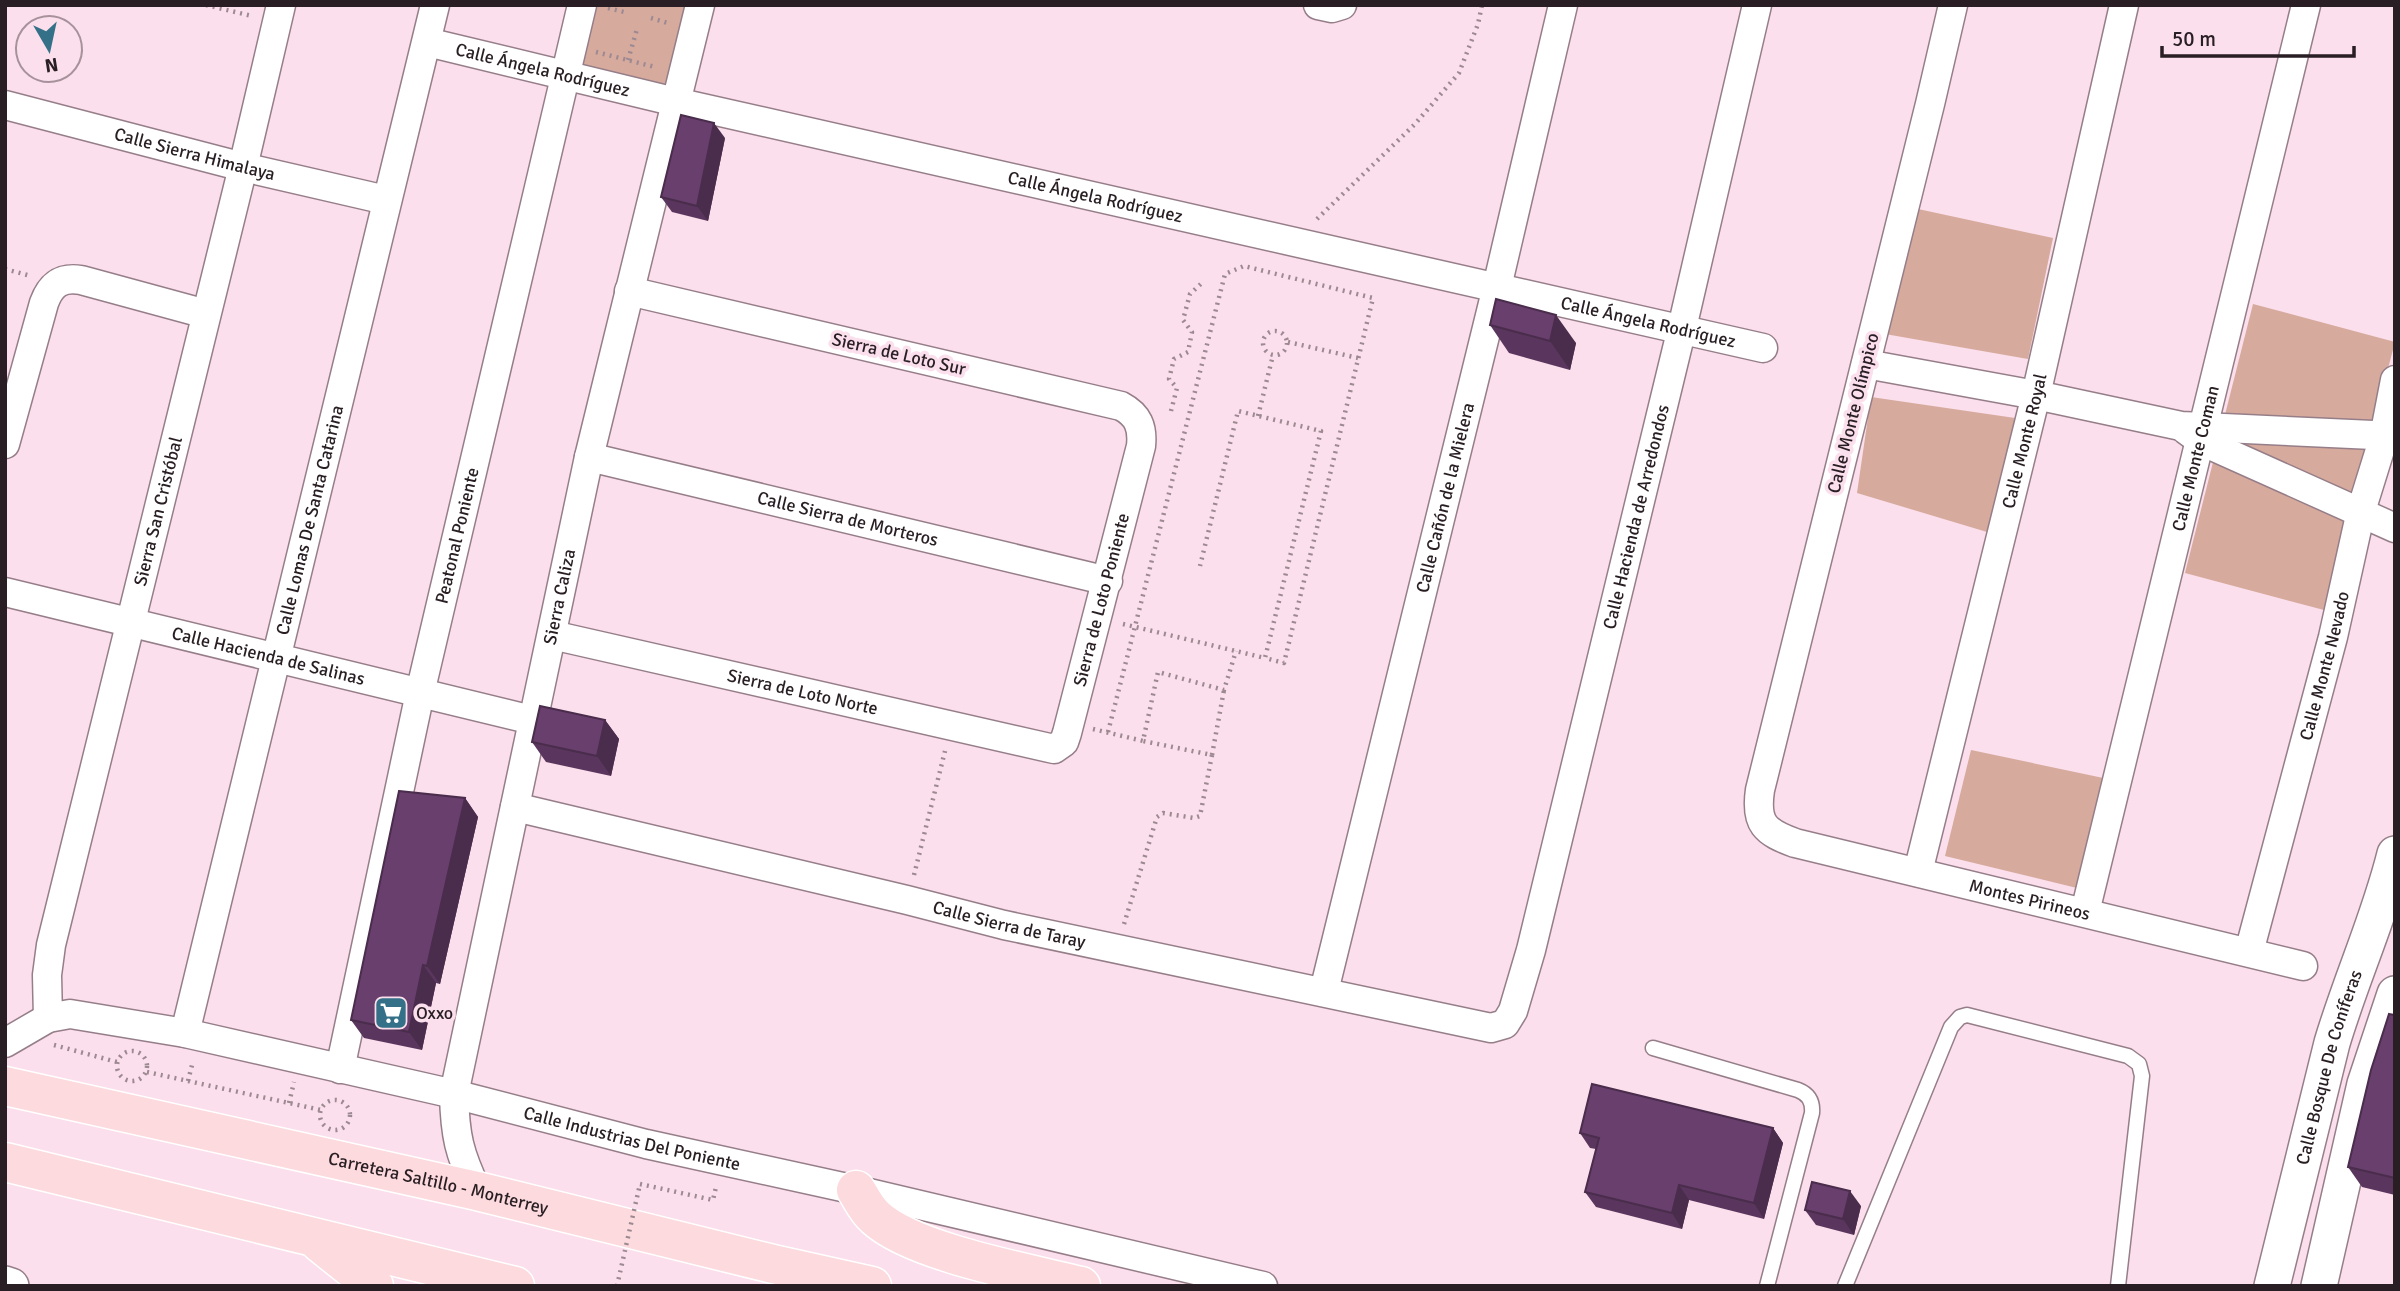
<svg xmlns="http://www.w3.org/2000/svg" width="2400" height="1291" font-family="Signika,sans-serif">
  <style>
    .green { fill: #d6aa9d }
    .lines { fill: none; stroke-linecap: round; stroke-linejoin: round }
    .service-casing { stroke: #967e89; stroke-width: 17 }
    .minor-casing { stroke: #967e89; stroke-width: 31 }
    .tertiary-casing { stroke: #967e89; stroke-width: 38 }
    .primary-casing { stroke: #fff; stroke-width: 41 }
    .path { stroke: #9d8992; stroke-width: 4.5; stroke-dasharray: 2 5; stroke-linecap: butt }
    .service { stroke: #fff; stroke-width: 14 }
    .minor { stroke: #fff; stroke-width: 28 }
    .tertiary { stroke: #fff; stroke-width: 35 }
    .primary { stroke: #fcdadd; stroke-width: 38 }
    .path-bridge { stroke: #9d8992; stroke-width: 4.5; stroke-dasharray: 2 5; stroke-linecap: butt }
    .wall { fill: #5a365e }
    .shaded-wall { fill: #4a2c4c }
    .building { fill: #693f6d; stroke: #4a2c4c; stroke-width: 2 }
    .labels { text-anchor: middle; stroke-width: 7; stroke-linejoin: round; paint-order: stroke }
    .street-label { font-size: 18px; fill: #281e23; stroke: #fbdfec }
    .poi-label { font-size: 18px; fill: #281e23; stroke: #fbdfec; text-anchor: start }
  </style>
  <rect width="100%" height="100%" fill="#fbdfec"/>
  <g class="green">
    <path d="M580,5H705L680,110L562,81Z"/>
    <path d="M1918,209L2053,238L2028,359L1885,334Z"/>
    <path d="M2253,304L2395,342L2324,610L2185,573Z"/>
    <path d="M1871,397L2015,418L1987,532L1857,493Z"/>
    <path d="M1971,750L2108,779L2081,889L1945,856Z"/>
  </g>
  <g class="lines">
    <defs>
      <g id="service">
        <path d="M1653,1048L1798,1090C1808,1094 1813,1101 1812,1113L1767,1286"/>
        <path d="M1845,1286L1951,1027L1960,1017L1967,1015L2128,1056L2139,1064L2142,1076L2118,1286"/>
      </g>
      <g id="minor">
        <path d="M1318,5L1332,8L1342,5"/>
        <path id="s1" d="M1953,5L1930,104L1760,790C1755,824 1765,832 1795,843L2303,966"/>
        <path id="s2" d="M427,42L676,102L1763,348"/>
        <path id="s3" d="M5,105L243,167L386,200"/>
        <path d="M1866,364L2036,395L2181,426L2395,436"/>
        <path d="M2186,430L2201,441L2395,528"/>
        <path d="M5,444L44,303C51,284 61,277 81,280L206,314"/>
        <path id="s4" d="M589,457L1108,581"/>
        <path id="s5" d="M5,592L532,720"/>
        <path id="s6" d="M552,635L1054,749L1064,742L1067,733L1141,446C1143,427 1138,415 1121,406L629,291"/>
        <path id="s7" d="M515,807L907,900L1004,925L1491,1028L1505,1024L1513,1011L1531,950L1682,328L1757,5"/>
        <path id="s8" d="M1918,872L2036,395L2124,5"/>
        <path id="s9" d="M2085,912L2306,5"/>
        <path id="s10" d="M2249,952L2333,637L2361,511L2384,437L2395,380"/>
        <path id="s11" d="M1324,991L1497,287L1563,5"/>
        <path id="s12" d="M48,1018L47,975L51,945L243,167L281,5"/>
        <path id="s13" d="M185,1033L435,5"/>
        <path id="s14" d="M5,1043L48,1018L70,1014L185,1033L454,1094L646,1144L856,1190L1263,1286"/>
        <path id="s15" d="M340,1069L420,693L582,5"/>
        <path id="s16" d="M477,1191C459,1153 455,1136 454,1094L589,457L700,5"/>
      </g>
      <g id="tertiary">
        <path d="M5,1284L11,1286"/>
        <path id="s17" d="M2272,1286L2332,1043C2351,979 2379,919 2395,854"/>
        <path d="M2319,1286L2365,1084L2395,994"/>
      </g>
      <g id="primary">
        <path id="s18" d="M5,1086L477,1191L773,1264L872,1286"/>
        <path d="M5,1162L515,1286"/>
        <path d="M856,1190C862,1199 866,1209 875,1217C912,1252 1028,1273 1081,1286"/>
        <path d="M320,1243L374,1286"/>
      </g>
    </defs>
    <use href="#service" class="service-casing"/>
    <use href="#minor" class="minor-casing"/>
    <use href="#tertiary" class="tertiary-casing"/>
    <use href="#primary" class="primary-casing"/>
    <g class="path">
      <path d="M206,5L252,16"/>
      <path d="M608,8L624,12"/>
      <path d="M651,18L671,24"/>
      <path d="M596,52L655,67"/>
      <path d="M628,60L637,29"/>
      <path d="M1317,219L1415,124L1459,73L1478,24L1482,5"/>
      <path d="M5,269L31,276"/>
      <circle cx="1275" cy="343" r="12"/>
      <path d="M1288,342L1358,358"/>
      <path d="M1171,411L1177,388L1169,379L1174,359L1188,352L1192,332L1183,320L1190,294L1203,282"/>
      <path d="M1258,416L1273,355"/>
      <path d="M1123,624L1265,658L1321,431L1238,411L1200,566"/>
      <path d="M1093,729L1143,741L1158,672L1224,690L1236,651"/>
      <path d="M1108,732L1225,274L1244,266L1373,298L1284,663L1265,658"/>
      <path d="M1212,755L1224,690"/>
      <path d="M914,875L945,751"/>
      <path d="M1124,924L1157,817L1163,813L1194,818L1200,816L1212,755L1143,741"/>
      <path d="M54,1045L117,1062"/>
      <circle cx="132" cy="1066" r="15"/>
      <path d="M147,1072L321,1110"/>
      <path d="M188,1081L193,1061"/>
      <circle cx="335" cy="1115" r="15"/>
      <path d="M289,1103L294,1082"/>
      <path d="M640,1184L713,1200L716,1187H714"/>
    </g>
    <use href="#service" class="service"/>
    <use href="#minor" class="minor"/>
    <use href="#tertiary" class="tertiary"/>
    <use href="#primary" class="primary"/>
    <path class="path-bridge" d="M617,1286L640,1184"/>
  </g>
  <g class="wall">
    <path d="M725,138L708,221L672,212L661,197Z"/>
    <path d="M1490,325L1576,343L1570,370L1509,353Z"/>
    <path d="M605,720L619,739L611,776L546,762L532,742Z"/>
    <path d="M465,798L478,817L440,984L436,983L422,1050L364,1038L351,1020Z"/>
    <path d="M2395,1015V1195L2362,1187L2348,1167Z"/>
    <path d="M1773,1128L1783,1143L1764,1219L1689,1200L1682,1229L1596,1207L1585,1192L1596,1149L1590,1148L1580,1133Z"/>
    <path d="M1861,1206L1854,1235L1816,1225L1805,1210Z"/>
  </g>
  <g class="shaded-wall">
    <path d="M714,123L725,138L708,221L697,206Z"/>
    <path d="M1556,315L1576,343L1570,370L1550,341Z"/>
    <path d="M605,720L619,739L611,776L597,756Z"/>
    <path d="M465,798L478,817L440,984L427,966Z"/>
    <path d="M423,965L436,983L422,1050L409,1032Z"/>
    <path d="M1773,1128L1783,1143L1764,1219L1754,1203Z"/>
    <path d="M1679,1185L1689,1200L1682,1229L1672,1213Z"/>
    <path d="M1850,1191L1861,1206L1854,1235L1843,1219Z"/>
  </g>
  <g class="building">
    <path d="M681,115L714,123L697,206L661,197Z"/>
    <path d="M1496,299L1556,315L1550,341L1490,325Z"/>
    <path d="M540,706L605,720L597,756L532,742Z"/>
    <path d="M399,791L465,798L427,966L423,965L409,1032L351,1020Z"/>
    <path d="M2389,1014L2395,1015V1178L2348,1167L2371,1070Z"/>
    <path d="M1592,1084L1773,1128L1754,1203L1679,1185L1672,1213L1585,1192L1599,1138L1580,1133Z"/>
    <path d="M1812,1182L1850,1191L1843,1219L1805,1210Z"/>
  </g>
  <defs>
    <symbol id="supermarket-square" viewBox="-11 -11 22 22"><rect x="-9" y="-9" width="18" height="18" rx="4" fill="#347188" stroke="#fbdfec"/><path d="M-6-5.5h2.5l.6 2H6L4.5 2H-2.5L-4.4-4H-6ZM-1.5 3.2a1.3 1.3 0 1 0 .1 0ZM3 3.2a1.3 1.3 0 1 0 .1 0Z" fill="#fff"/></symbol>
  </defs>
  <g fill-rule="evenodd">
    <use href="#supermarket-square" x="372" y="994" width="38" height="38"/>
  </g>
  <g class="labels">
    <g class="street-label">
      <text dy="6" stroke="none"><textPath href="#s2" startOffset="119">Calle Ángela Rodríguez</textPath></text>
      <text dy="6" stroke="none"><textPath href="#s3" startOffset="196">Calle Sierra Himalaya</textPath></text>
      <text dy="6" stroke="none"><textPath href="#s2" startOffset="686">Calle Ángela Rodríguez</textPath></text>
      <text dy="6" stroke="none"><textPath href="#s2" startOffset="1253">Calle Ángela Rodríguez</textPath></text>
      <text transform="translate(899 354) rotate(13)" y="6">Sierra de Loto Sur</text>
      <text transform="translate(1853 413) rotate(-76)" y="6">Calle Monte Olímpico</text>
      <text dy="6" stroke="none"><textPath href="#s8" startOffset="444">Calle Monte Royal</textPath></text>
      <text dy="6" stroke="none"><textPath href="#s9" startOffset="467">Calle Monte Coman</textPath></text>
      <text dy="6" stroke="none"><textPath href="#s11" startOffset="508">Calle Cañón de la Mielera</textPath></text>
      <text dy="6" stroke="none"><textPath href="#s12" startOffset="520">Sierra San Cristóbal</textPath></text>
      <text dy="6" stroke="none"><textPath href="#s7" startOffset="1540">Calle Hacienda de Arredondos</textPath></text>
      <text dy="6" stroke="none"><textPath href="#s13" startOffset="528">Calle Lomas De Santa Catarina</textPath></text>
      <text dy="6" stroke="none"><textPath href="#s4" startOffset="266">Calle Sierra de Morteros</textPath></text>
      <text dy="6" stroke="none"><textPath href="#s15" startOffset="546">Peatonal Poniente</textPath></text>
      <text dy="6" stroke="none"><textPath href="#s16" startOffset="609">Sierra Caliza</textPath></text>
      <text dy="6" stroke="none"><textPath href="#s6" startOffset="674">Sierra de Loto Poniente</textPath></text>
      <text dy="6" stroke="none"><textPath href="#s5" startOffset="271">Calle Hacienda de Salinas</textPath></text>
      <text dy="6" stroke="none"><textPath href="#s10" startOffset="296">Calle Monte Nevado</textPath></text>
      <text dy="6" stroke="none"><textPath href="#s6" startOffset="257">Sierra de Loto Norte</textPath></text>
      <text dy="6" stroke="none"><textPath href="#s1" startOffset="1122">Montes Pirineos</textPath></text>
      <text dy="6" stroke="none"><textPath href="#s7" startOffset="508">Calle Sierra de Taray</textPath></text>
      <text dy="6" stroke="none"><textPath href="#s17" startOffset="226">Calle Bosque De Coníferas</textPath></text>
      <text dy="6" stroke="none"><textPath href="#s14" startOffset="648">Calle Industrias Del Poniente</textPath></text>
      <text dy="6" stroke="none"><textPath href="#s18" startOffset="444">Carretera Saltillo - Monterrey</textPath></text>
    </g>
    <g class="poi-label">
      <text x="416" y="1019">Oxxo</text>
    </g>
  </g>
  <rect width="2400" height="1291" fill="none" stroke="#281e23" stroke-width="14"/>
  <g transform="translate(49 49) rotate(171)"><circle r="33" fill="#fbdfec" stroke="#a7929c" stroke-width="2"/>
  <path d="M0-5L12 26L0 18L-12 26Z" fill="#347188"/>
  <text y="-10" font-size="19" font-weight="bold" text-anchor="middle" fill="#281e23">N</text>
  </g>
  <path d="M2162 46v10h192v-10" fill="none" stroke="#281e23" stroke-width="3.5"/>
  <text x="2172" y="46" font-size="21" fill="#281e23" stroke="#fbdfec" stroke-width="5" paint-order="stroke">50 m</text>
</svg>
